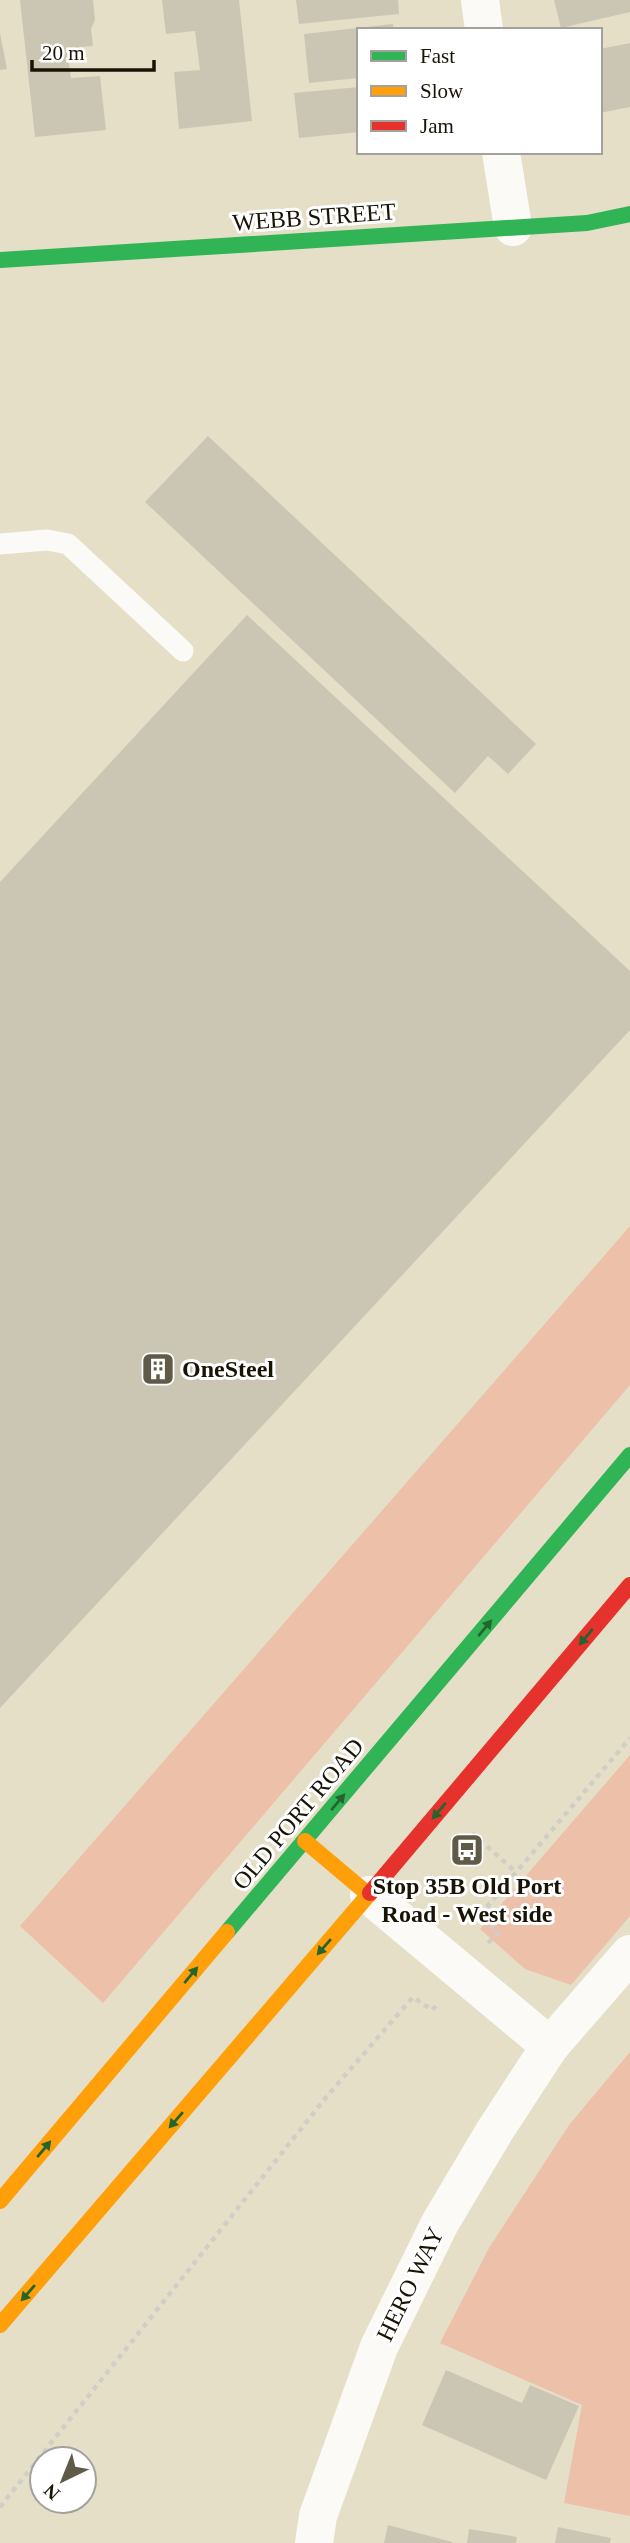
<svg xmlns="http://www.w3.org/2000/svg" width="630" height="2543" font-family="'Times New Roman',serif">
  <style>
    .green { fill: #edc0aa }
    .building { fill: #cbc6b4 }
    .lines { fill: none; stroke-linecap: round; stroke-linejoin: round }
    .path { stroke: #d0cec7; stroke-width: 4.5; stroke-dasharray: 5 5; stroke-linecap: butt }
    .lane { stroke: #fbfaf7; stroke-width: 21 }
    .street { stroke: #fbfaf7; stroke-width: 38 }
    .fast { stroke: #30b455; stroke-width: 16 }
    .slow { stroke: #ff9f0a; stroke-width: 16 }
    .jam { stroke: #e5322d; stroke-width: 16 }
    .oneway { fill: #24642d }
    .labels { text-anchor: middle; stroke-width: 6; stroke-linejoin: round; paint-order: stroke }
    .street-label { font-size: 24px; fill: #181305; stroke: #fff }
    .poi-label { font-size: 24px; font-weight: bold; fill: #181305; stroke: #fff; text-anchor: start }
  </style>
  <rect width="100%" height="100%" fill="#e5dfc8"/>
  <g class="green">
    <path d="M630,1226V1385L103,2003L20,1926Z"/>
    <path d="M630,1755V1916L571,1985L525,1969L480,1929Z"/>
    <path d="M630,2052V2516L564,2503L582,2405L440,2343L489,2248L569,2125Z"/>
  </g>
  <g class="building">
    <path d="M20,0H93L95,20L91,29L93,46L67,48L71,78L100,76L106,130L35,137Z"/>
    <path d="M162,0H239L252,121L179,129L174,72L200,70L195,31L166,34Z"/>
    <path d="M296,0H398L399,14L299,24Z"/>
    <path d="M554,0H630V12L561,28Z"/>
    <path d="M393,24L394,30H359V78L309,83L304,34Z"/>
    <path d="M0,33L7,69L0,70Z"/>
    <path d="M630,43V107L600,113V49Z"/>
    <path d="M359,87V132L299,138L294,93Z"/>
    <path d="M208,436L536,744L508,774L488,756L455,793L145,502Z"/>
    <path d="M247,615L630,971V1030L0,1708V882Z"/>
    <path d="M446,2370L522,2403L530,2385L579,2406L546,2480L422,2425Z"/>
    <path d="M388,2525L452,2542V2543H384Z"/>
    <path d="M558,2527L611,2538L610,2543H555Z"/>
    <path d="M469,2529L517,2537L516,2543H467Z"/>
  </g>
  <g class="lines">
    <g class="path">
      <path d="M472,1833L516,1872"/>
      <path d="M488,1943L498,1933L480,1915L630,1738"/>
      <path d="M0,2507L328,2095L413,1997L432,2010L438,2004"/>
    </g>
    <path class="lane" d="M0,544L47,540L68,544L183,651"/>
    <g class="street">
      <path d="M480,0L484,30"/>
      <path d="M501,152L513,227"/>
      <path d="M369,1895L550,2046"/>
      <path d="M314,2543L318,2516L379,2347L440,2223L494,2132L550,2046L630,1954"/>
    </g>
    <g class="fast">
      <path d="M0,260L587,223L630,214"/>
      <path d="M227,1932L630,1455"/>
    </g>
    <g class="slow">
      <path d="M305,1841L369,1895"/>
      <path d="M0,2201L227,1932"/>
      <path d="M0,2325L370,1893"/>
    </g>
    <path class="jam" d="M370,1893L630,1585"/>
  </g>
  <defs><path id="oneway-solid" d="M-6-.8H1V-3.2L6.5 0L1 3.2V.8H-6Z" transform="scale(1.75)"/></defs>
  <g class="oneway">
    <use href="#oneway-solid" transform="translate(485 1628) rotate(-50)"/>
    <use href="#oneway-solid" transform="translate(586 1637) rotate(130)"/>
    <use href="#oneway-solid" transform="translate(338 1802) rotate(-50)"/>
    <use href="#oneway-solid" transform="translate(439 1811) rotate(130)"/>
    <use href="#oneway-solid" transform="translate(324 1947) rotate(131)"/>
    <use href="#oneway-solid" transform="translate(191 1975) rotate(-50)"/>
    <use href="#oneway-solid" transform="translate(176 2120) rotate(131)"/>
    <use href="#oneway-solid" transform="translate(44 2149) rotate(-50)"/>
    <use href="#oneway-solid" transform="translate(28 2293) rotate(131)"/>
  </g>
  <defs>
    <symbol id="building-square" viewBox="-11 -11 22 22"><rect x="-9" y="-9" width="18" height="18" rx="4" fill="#605a49" stroke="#fff"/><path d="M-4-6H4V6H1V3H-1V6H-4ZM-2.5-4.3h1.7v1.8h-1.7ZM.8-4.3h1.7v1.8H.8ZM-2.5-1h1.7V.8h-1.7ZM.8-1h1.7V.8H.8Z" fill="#fff"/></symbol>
    <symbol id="bus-square" viewBox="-11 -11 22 22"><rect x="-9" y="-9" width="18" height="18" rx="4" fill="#605a49" stroke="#fff"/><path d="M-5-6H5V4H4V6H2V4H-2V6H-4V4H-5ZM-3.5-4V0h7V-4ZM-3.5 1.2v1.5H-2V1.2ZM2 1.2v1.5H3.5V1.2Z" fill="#fff"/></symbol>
  </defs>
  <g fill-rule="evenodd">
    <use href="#building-square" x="139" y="1350" width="38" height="38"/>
    <use href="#bus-square" x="448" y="1831" width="38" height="38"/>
  </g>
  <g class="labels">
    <g class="street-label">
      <text transform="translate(314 217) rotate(-4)" y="8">WEBB STREET</text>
      <text transform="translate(298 1814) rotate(-50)" y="8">OLD PORT ROAD</text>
      <text transform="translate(410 2284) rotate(-64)" y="8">HERO WAY</text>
    </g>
    <g class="poi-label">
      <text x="182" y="1377">OneSteel</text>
      <text x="467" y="1894" text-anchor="middle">Stop 35B Old Port<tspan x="467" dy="28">Road - West side</tspan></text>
    </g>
  </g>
  <rect x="357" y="28" width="245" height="126" fill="#ffffff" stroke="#a3a19b" stroke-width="2"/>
  <rect x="371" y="51" width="35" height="10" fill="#30b455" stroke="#a3a19b" stroke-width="2"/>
  <text x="420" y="63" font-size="21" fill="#181305">Fast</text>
  <rect x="371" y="86" width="35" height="10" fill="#ff9f0a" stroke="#a3a19b" stroke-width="2"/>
  <text x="420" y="98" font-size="21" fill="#181305">Slow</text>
  <rect x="371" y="121" width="35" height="10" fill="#e5322d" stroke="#a3a19b" stroke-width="2"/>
  <text x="420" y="133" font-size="21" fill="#181305">Jam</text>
  <g transform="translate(63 2480) rotate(223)"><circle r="33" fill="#ffffff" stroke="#a3a19b" stroke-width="2"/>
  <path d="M0-5L12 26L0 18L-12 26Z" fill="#605a49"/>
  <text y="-10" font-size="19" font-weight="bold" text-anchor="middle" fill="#181305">N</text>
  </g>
  <path d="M32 60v10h122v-10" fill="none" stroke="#181305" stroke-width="3.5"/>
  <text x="42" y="60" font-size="21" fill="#181305" stroke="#ffffff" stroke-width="5" paint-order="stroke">20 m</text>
</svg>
